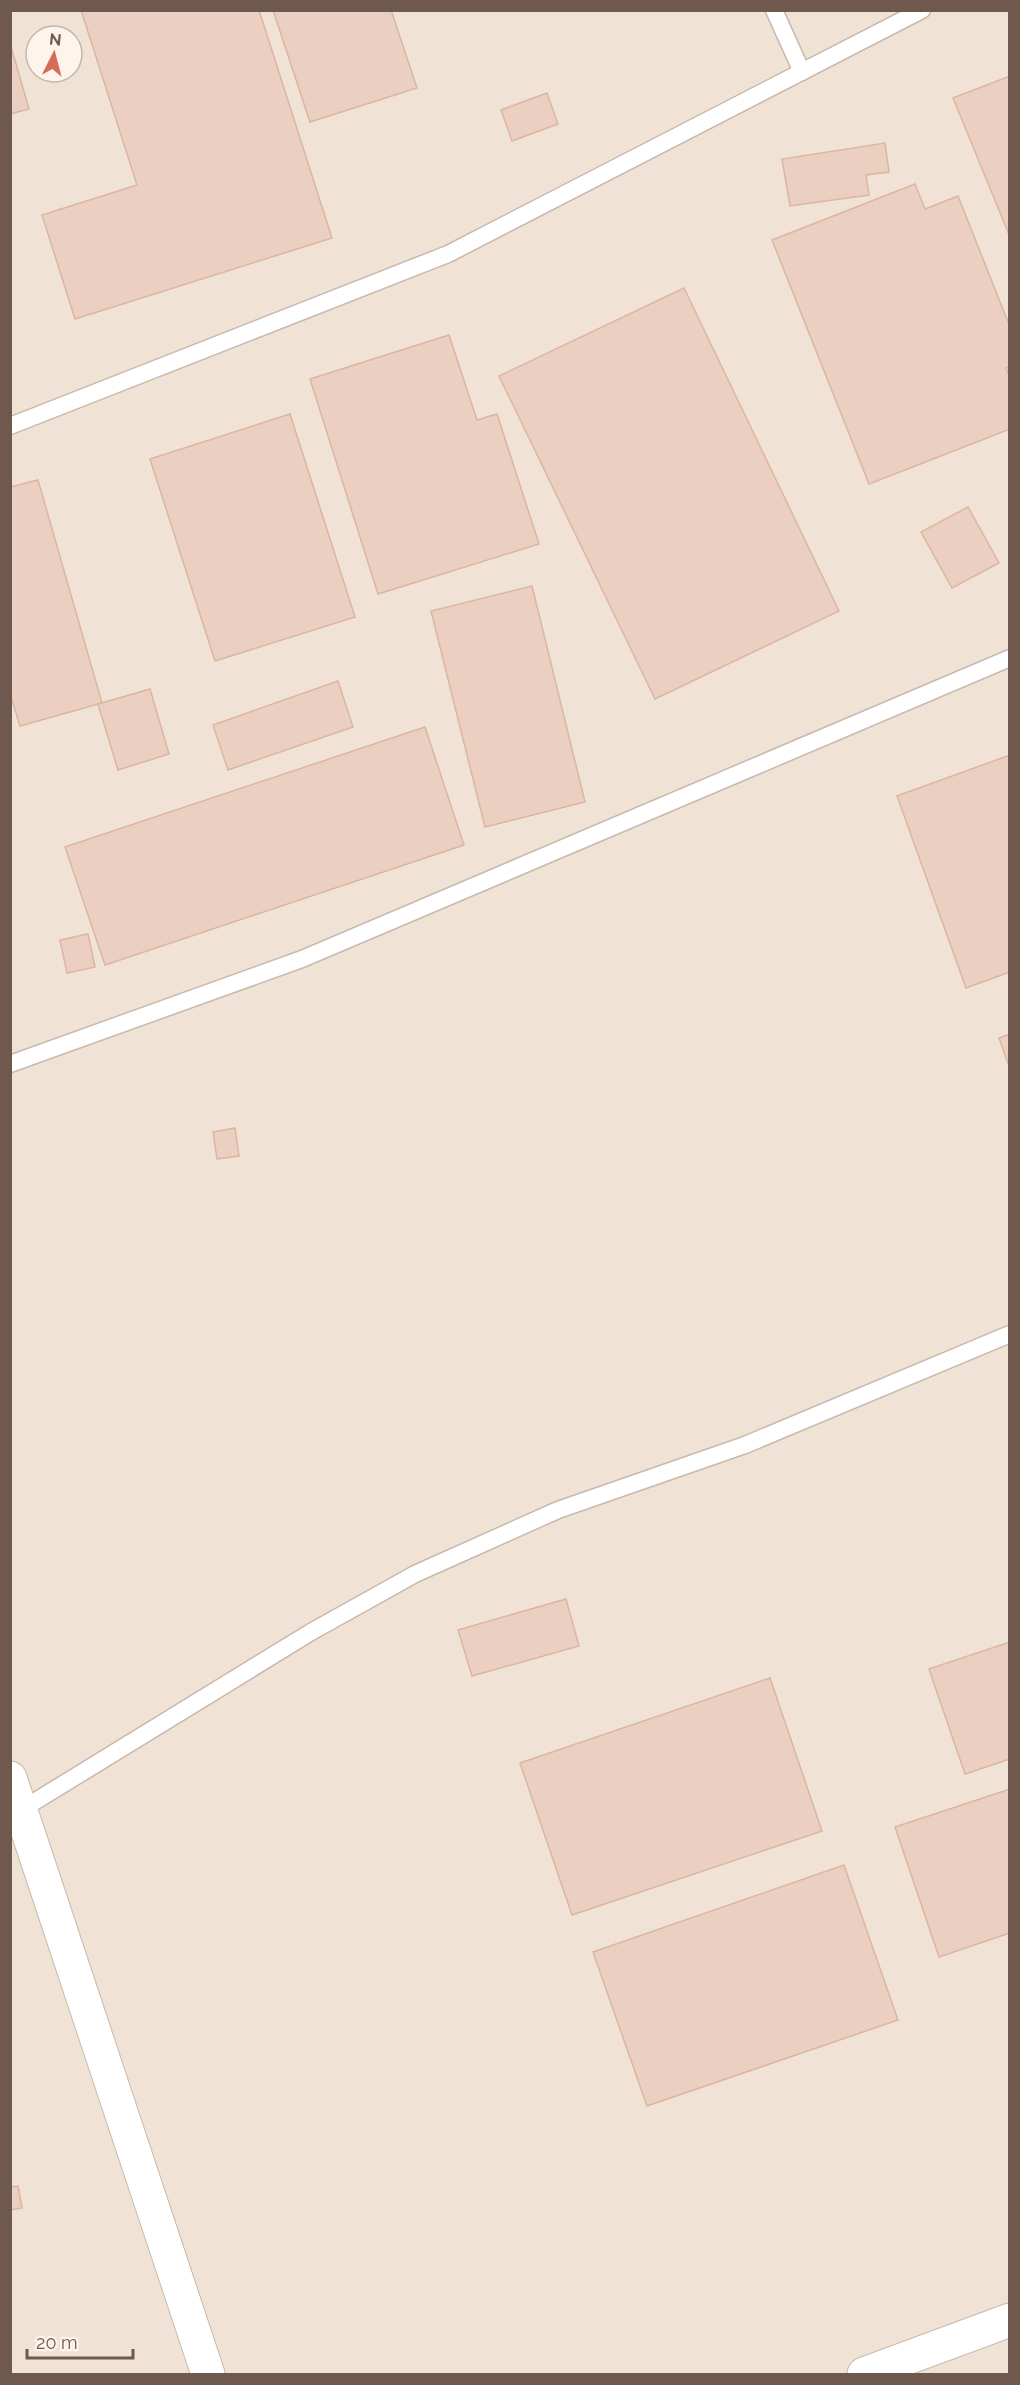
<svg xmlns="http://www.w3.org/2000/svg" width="1020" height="2385" font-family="Raleway,sans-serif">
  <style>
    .residential { fill: #f0e2d5; fill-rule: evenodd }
    .building { fill: #ebcfc0; stroke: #dcb5a3; stroke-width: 1.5 }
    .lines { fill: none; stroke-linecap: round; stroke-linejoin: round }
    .lane-casing { stroke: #c9b8ad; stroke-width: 19 }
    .street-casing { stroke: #c9b8ad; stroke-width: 35 }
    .lane { stroke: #fff; stroke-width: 16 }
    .street { stroke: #fff; stroke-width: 33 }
  </style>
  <rect width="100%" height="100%" fill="#f9f0e5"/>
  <path class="residential" d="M11,11H1009V2374H11ZM36,36H72V72H36Z"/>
  <g class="building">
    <path d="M81,10H259L332,238L75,319L42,215L137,185Z"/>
    <path d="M273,10H391L417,88L310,122Z"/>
    <path d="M10,43L29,109L10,114Z"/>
    <path d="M1010,76V237L953,98Z"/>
    <path d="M547,93L558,124L512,141L501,110Z"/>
    <path d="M885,143L889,172L866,175L869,195L790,206L782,159Z"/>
    <path d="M915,184L925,209L958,196L1010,327V367L1006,368L1010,377V429L869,484L772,240Z"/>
    <path d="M684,288L839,611L655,699L499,376Z"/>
    <path d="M449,335L477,420L497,414L539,544L378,594L310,379Z"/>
    <path d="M290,414L355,617L215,661L150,459Z"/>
    <path d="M38,480L102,703L20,726L10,693V487Z"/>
    <path d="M968,507L999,563L952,588L921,532Z"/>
    <path d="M532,586L585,802L485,827L431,611Z"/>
    <path d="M338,681L353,727L228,770L213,725Z"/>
    <path d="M150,689L169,754L118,770L98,704Z"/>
    <path d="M425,727L464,845L105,965L65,847Z"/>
    <path d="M1010,755V972L966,988L897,796Z"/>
    <path d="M88,934L95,967L67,973L60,940Z"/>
    <path d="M1010,1034V1069L999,1038Z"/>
    <path d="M235,1128L239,1156L217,1159L213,1132Z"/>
    <path d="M566,1599L579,1646L472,1676L458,1630Z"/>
    <path d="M1010,1642V1759L965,1774L929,1669Z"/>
    <path d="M770,1678L822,1831L572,1915L520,1763Z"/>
    <path d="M1010,1789V1933L939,1957L895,1827Z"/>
    <path d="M844,1865L898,2020L647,2106L593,1952Z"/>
    <path d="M18,2186L22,2208L10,2210V2187Z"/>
  </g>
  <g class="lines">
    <defs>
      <g id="lane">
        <path d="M774,10L802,72"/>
        <path d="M10,426L448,254L922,10"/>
        <path d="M10,1064L302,959L1010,658"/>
        <path d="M18,1815L21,1810L311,1632L415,1574L558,1510L745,1445L1010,1334"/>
      </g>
      <g id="street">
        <path d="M10,1778L208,2374"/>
        <path d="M864,2374L1010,2320"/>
      </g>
    </defs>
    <use href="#lane" class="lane-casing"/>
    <use href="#street" class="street-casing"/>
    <use href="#lane" class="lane"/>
    <use href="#street" class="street"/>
  </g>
  <rect width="1020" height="2385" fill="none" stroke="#6f584e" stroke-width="24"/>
  <g transform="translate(54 54) rotate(6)"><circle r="28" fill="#fdf5eb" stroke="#c4b6ac" stroke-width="1.5"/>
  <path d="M0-4.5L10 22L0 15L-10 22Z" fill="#d56d59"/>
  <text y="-9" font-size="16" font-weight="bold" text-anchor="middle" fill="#6f584e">N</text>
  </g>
  <path d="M27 2349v9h106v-9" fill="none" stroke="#6f584e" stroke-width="3"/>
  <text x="36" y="2349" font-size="18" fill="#6f584e" stroke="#fdf5eb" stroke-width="4.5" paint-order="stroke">20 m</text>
</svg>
